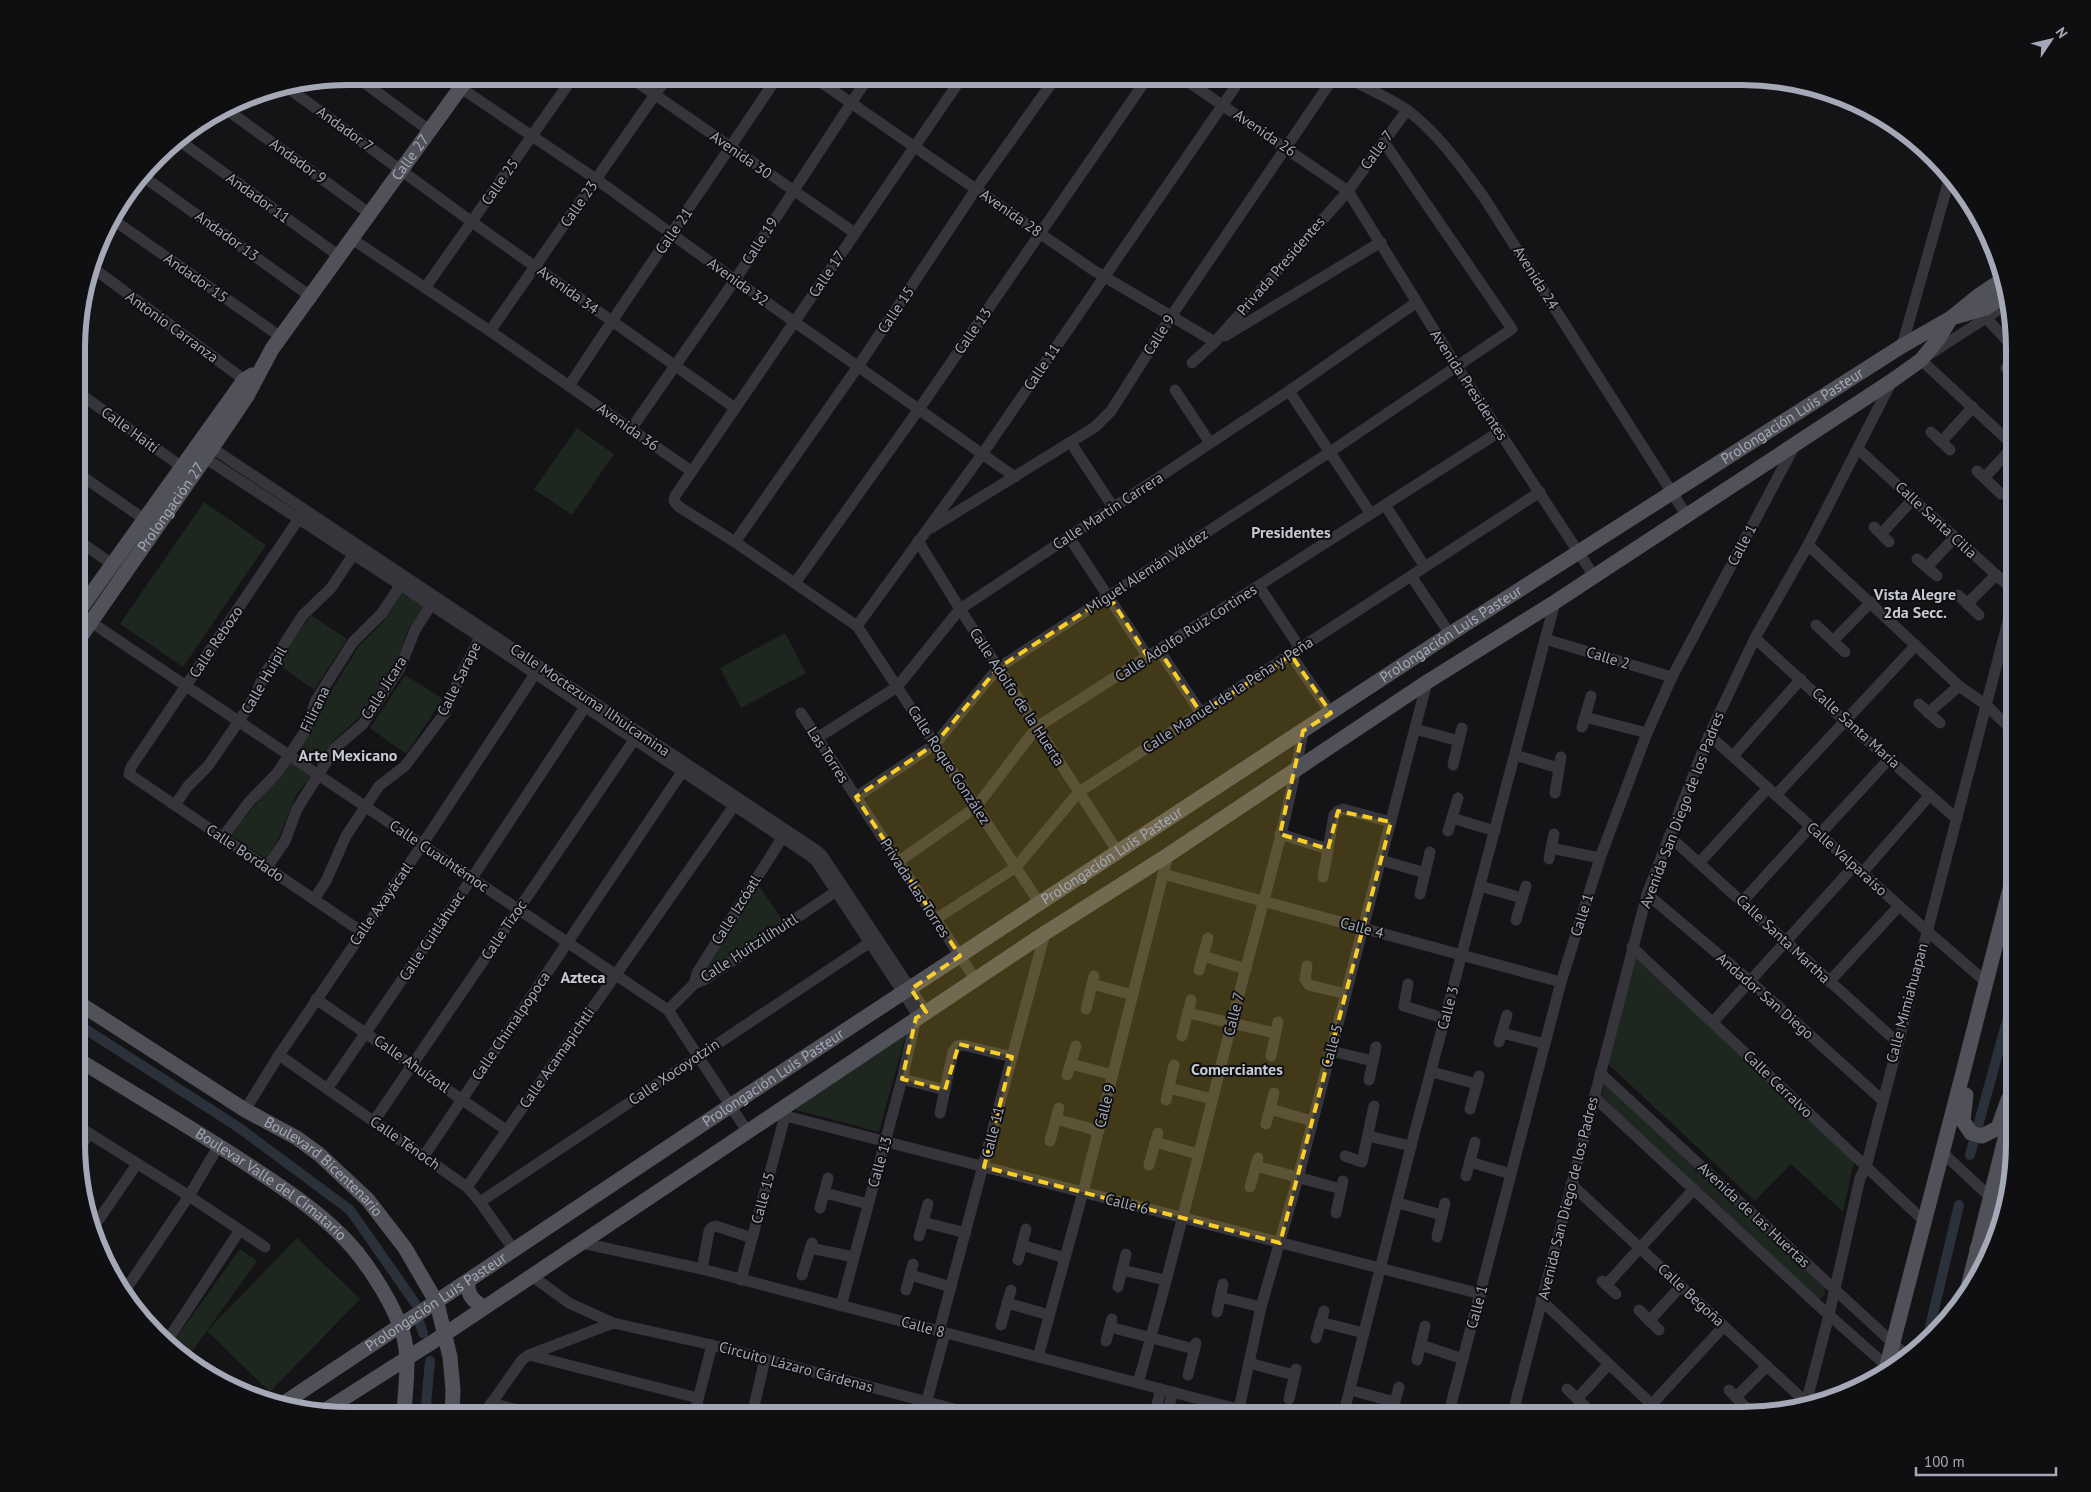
<svg xmlns="http://www.w3.org/2000/svg" width="2091" height="1492" font-family="'PT Sans',sans-serif">
  <style>
    .green { fill: #1e2620 }
    .lines { fill: none; stroke-linecap: round; stroke-linejoin: round }
    .canal { stroke: #2a313a; stroke-width: 10 }
    .minor { stroke: #35353b; stroke-width: 11 }
    .major { stroke: #51515a; stroke-width: 15 }
    .marked { fill: #face28; fill-opacity: 0.2; stroke: #face28; stroke-width: 4; stroke-dasharray: 10 6; stroke-linejoin: round }
    .labels { text-anchor: middle; stroke-width: 4; stroke-linejoin: round; paint-order: stroke }
    .street-label { font-size: 15px; fill: #a5a8b7; stroke: #0f0f11 }
    .neighbourhood-label { font-size: 16px; font-weight: bold; fill: #c6c8d3; stroke: #0f0f11 }
    .rim { fill: none; stroke: #a5a8b7; stroke-width: 6 }
  </style>
  <rect width="100%" height="100%" fill="#141416"/>
  <g class="green">
    <path d="M577,428L614,454L572,515L534,489Z"/>
    <path d="M204,502L266,545L183,667L120,624Z"/>
    <path d="M401,593L425,606L408,629L396,665L359,718L333,741L319,765L298,749L311,731L323,704L359,646L385,619Z"/>
    <path d="M311,615L347,639L314,690L277,663Z"/>
    <path d="M785,633L806,673L741,708L720,668Z"/>
    <path d="M405,675L443,699L406,754L370,728Z"/>
    <path d="M291,760L312,775L297,794L279,837L266,859L231,835Z"/>
    <path d="M756,881L784,923L701,980L698,976Z"/>
    <path d="M1634,954L1854,1161L1843,1212L1791,1164L1755,1201L1606,1062Z"/>
    <path d="M906,1034L879,1132L792,1109Z"/>
    <path d="M1604,1082H1606L1824,1287L1825,1295L1820,1299L1805,1287L1601,1099Z"/>
    <path d="M297,1238L360,1299L270,1392L207,1331Z"/>
    <path d="M240,1249L257,1261L185,1361L171,1345Z"/>
  </g>
  <g class="lines">
    <g class="canal">
      <path d="M79,1025L238,1127L350,1210L415,1303"/>
      <path d="M1970,1155L2014,995"/>
      <path d="M420,1324L423,1333"/>
      <path d="M1926,1343L1959,1205"/>
      <path d="M425,1415L430,1361"/>
    </g>
    <g class="minor">
      <path d="M355,76L430,131"/>
      <path d="M443,76L596,179L735,280L1015,477"/>
      <path d="M628,76L855,233"/>
      <path d="M812,76L1093,270L1215,342"/>
      <path d="M963,76L675,496L674,501L678,506L735,542L857,626L1040,904"/>
      <path d="M1181,77L1348,191L1457,367L1594,576"/>
      <path d="M1346,77C1366,88 1388,97 1407,110C1437,132 1461,166 1483,196L1687,516"/>
      <path d="M288,88L472,222L735,408"/>
      <path d="M226,109L370,214"/>
      <path d="M177,139L339,256"/>
      <path d="M144,177L310,296"/>
      <path d="M112,219L281,337"/>
      <path d="M352,239L490,331L691,471"/>
      <path d="M93,268L250,384"/>
      <path d="M425,288L574,76"/>
      <path d="M2009,303L1921,360L2014,446"/>
      <path d="M1986,318L2014,348"/>
      <path d="M490,331L668,76"/>
      <path d="M1225,336L1381,242"/>
      <path d="M1902,346L1949,180"/>
      <path d="M1192,363L1215,342L1348,191L1407,110"/>
      <path d="M2006,368L2014,357"/>
      <path d="M569,386C637,282 709,180 778,76"/>
      <path d="M1175,390L1210,443"/>
      <path d="M1289,391L1371,514"/>
      <path d="M79,393L182,467"/>
      <path d="M631,429L735,280L869,76"/>
      <path d="M1931,432L1950,450"/>
      <path d="M1941,442L1973,407"/>
      <path d="M1071,443L1113,507"/>
      <path d="M206,444L816,850L822,855L926,1012"/>
      <path d="M1858,449L2014,591"/>
      <path d="M199,454L480,637L810,856L816,861L919,1017"/>
      <path d="M1977,471L2001,494"/>
      <path d="M79,474L144,519"/>
      <path d="M1984,478L2014,446"/>
      <path d="M1385,505L1425,567"/>
      <path d="M302,514L131,767L129,774L362,932"/>
      <path d="M1874,527L1889,542"/>
      <path d="M931,528L1095,427L1111,411L1172,315L1334,77"/>
      <path d="M1881,534L1914,498"/>
      <path d="M1069,537L1148,657"/>
      <path d="M79,541L112,564"/>
      <path d="M918,541L960,609L1118,852"/>
      <path d="M735,542L859,365L976,189L1056,77"/>
      <path d="M1808,545L1959,686L1986,705L2014,732"/>
      <path d="M1917,559L1937,576"/>
      <path d="M1927,567L1955,537"/>
      <path d="M1411,576L1450,634"/>
      <path d="M795,583L919,409L1148,77"/>
      <path d="M1259,586L1300,648"/>
      <path d="M1958,595L1979,615"/>
      <path d="M1967,604L1996,575"/>
      <path d="M79,614L668,1010L747,1131"/>
      <path d="M1816,625L1845,652"/>
      <path d="M857,626L983,453L1242,77"/>
      <path d="M1755,638L1845,721L1957,819"/>
      <path d="M1545,639L1672,677"/>
      <path d="M1833,641L1871,602"/>
      <path d="M1159,650L1201,713"/>
      <path d="M1291,655L1331,713"/>
      <path d="M1919,704L1940,723"/>
      <path d="M801,713L975,979"/>
      <path d="M1928,713L1959,686"/>
      <path d="M1585,717L1647,733"/>
      <path d="M1582,727L1591,696"/>
      <path d="M1415,729L1459,741"/>
      <path d="M1709,735L1926,930L1986,982"/>
      <path d="M817,738L897,687L960,609L1289,391L1417,302"/>
      <path d="M1515,755L1559,768"/>
      <path d="M1733,756L1801,679"/>
      <path d="M1453,765L1462,728"/>
      <path d="M1555,793L1561,757"/>
      <path d="M1776,795L1916,645"/>
      <path d="M856,797L935,744L998,668L1330,452L1512,329L1384,142"/>
      <path d="M175,805L188,786L208,766L239,721L255,696L264,675L303,615L331,588L353,555"/>
      <path d="M1452,818L1495,831"/>
      <path d="M1448,831L1458,798"/>
      <path d="M1280,834L1328,849"/>
      <path d="M1820,834L1889,759"/>
      <path d="M1669,836L1897,1042"/>
      <path d="M223,837L249,802L277,773L306,730L316,700L353,642L382,613L403,581"/>
      <path d="M1551,848L1600,858"/>
      <path d="M1549,859L1554,834"/>
      <path d="M1381,860L1425,873"/>
      <path d="M898,862L976,807L1037,727L1499,432"/>
      <path d="M1699,863L1768,788"/>
      <path d="M267,867L285,841L297,809L335,748L363,724L400,668L415,630L431,605"/>
      <path d="M1862,873L1930,795"/>
      <path d="M1163,874L1561,982"/>
      <path d="M1323,877L1334,815L1338,811L1343,809L1391,822"/>
      <path d="M1480,886L1522,898"/>
      <path d="M1420,894L1430,852"/>
      <path d="M1647,894L1750,981L1882,1100"/>
      <path d="M314,899L326,881L346,836L379,786L405,766L445,713L459,679L483,631"/>
      <path d="M1742,902L1811,826"/>
      <path d="M936,919L1016,867L1079,792L1540,492"/>
      <path d="M1516,920L1526,886"/>
      <path d="M1632,947L1924,1221"/>
      <path d="M1203,956L1246,969"/>
      <path d="M1307,966L1305,979L1309,985L1346,994"/>
      <path d="M1199,970L1208,938"/>
      <path d="M1829,982L1899,906"/>
      <path d="M694,984L697,973L782,838"/>
      <path d="M1092,984L1133,995"/>
      <path d="M1408,984L1404,1006L1446,1019"/>
      <path d="M316,999L506,1130"/>
      <path d="M1086,1009L1094,976"/>
      <path d="M668,1010L694,984L704,980L835,892"/>
      <path d="M1188,1013L1275,1033"/>
      <path d="M1713,1022L1854,866"/>
      <path d="M1502,1033L1545,1044"/>
      <path d="M1182,1036L1191,1000"/>
      <path d="M1499,1042L1507,1015"/>
      <path d="M1331,1051L1373,1061"/>
      <path d="M279,1055L467,1187L480,1202L514,1250"/>
      <path d="M1271,1056L1278,1022"/>
      <path d="M1071,1064L1113,1075"/>
      <path d="M1432,1072L1477,1084"/>
      <path d="M1600,1073L1908,1357"/>
      <path d="M1067,1075L1076,1046"/>
      <path d="M902,1079L945,1090"/>
      <path d="M1369,1080L1376,1047"/>
      <path d="M1169,1088L1212,1099"/>
      <path d="M327,1089L472,878L585,707"/>
      <path d="M1594,1097L1820,1307L1890,1369"/>
      <path d="M1166,1100L1174,1065"/>
      <path d="M1270,1109L1312,1121"/>
      <path d="M1470,1109L1479,1076"/>
      <path d="M245,1110L279,1055L422,845L535,674"/>
      <path d="M774,1113L1481,1294"/>
      <path d="M940,1113L953,1052L957,1046L963,1045L1012,1057"/>
      <path d="M1056,1119L1099,1131"/>
      <path d="M374,1121L634,740"/>
      <path d="M1266,1124L1274,1093"/>
      <path d="M79,1127L189,1196L265,1247"/>
      <path d="M1368,1136L1411,1146"/>
      <path d="M1050,1141L1059,1108"/>
      <path d="M1155,1142L1198,1154"/>
      <path d="M79,1149L89,1134"/>
      <path d="M1942,1152L2004,1210"/>
      <path d="M424,1156L682,772"/>
      <path d="M1345,1156L1362,1162L1374,1106"/>
      <path d="M1470,1162L1511,1174"/>
      <path d="M1149,1165L1158,1133"/>
      <path d="M1256,1166L1341,1189"/>
      <path d="M1466,1176L1475,1142"/>
      <path d="M1571,1184L1810,1406"/>
      <path d="M467,1187L734,806"/>
      <path d="M1250,1187L1258,1158"/>
      <path d="M825,1193L868,1204"/>
      <path d="M480,1202L869,943"/>
      <path d="M1398,1203L1442,1215"/>
      <path d="M820,1208L828,1178"/>
      <path d="M1336,1213L1343,1181"/>
      <path d="M923,1222L966,1233"/>
      <path d="M95,1225L137,1164"/>
      <path d="M919,1236L928,1204"/>
      <path d="M1437,1237L1445,1203"/>
      <path d="M582,1243L702,1269L1264,1416"/>
      <path d="M1022,1245L1065,1258"/>
      <path d="M810,1248L854,1257"/>
      <path d="M1018,1260L1026,1229"/>
      <path d="M702,1269L709,1231L712,1227L716,1226L752,1238"/>
      <path d="M1122,1270L1165,1280"/>
      <path d="M802,1275L812,1243"/>
      <path d="M911,1275L951,1287"/>
      <path d="M532,1276L569,1303L613,1323L712,1345L977,1415"/>
      <path d="M741,1280L785,1116"/>
      <path d="M1602,1281L1616,1294"/>
      <path d="M1606,1285L1694,1189"/>
      <path d="M1118,1287L1126,1254"/>
      <path d="M906,1290L913,1264"/>
      <path d="M124,1292L189,1196L219,1145"/>
      <path d="M1220,1297L1261,1307"/>
      <path d="M1541,1300L1664,1416"/>
      <path d="M1007,1303L1049,1315"/>
      <path d="M841,1306L902,1079L916,1018"/>
      <path d="M1639,1310L1659,1330"/>
      <path d="M1217,1312L1223,1284"/>
      <path d="M1649,1321L1681,1286"/>
      <path d="M1320,1322L1364,1333"/>
      <path d="M1001,1325L1011,1290"/>
      <path d="M1110,1327L1194,1349"/>
      <path d="M939,1331L1045,933"/>
      <path d="M1316,1338L1324,1311"/>
      <path d="M167,1341L240,1230"/>
      <path d="M1106,1341L1112,1319"/>
      <path d="M1421,1345L1463,1359"/>
      <path d="M529,1355L698,1398"/>
      <path d="M1038,1357L1083,1192L1168,855"/>
      <path d="M1417,1360L1425,1326"/>
      <path d="M1249,1363L1294,1375"/>
      <path d="M1188,1375L1196,1343"/>
      <path d="M1138,1383C1174,1258 1204,1132 1236,1006C1259,915 1287,824 1303,731"/>
      <path d="M1567,1389L1588,1409"/>
      <path d="M1350,1390L1395,1402"/>
      <path d="M1729,1390L1752,1414"/>
      <path d="M1736,1397L1767,1366"/>
      <path d="M1289,1399L1296,1369"/>
      <path d="M1577,1399L1609,1364"/>
      <path d="M491,1403L537,1415"/>
      <path d="M1805,1407L1829,1315L1860,1178L1866,1167L2014,598"/>
      <path d="M1239,1409L1261,1307L1298,1178L1427,682"/>
      <path d="M483,1415L522,1360L529,1355L613,1323"/>
      <path d="M694,1415L712,1345"/>
      <path d="M752,1415L765,1359"/>
      <path d="M923,1415L945,1333"/>
      <path d="M1154,1416L1161,1389"/>
      <path d="M1166,1416L1173,1392"/>
      <path d="M1343,1416L1411,1146L1555,602"/>
      <path d="M1391,1416L1399,1387"/>
      <path d="M1448,1416L1561,982L1600,858L1647,733L1672,677L1795,445"/>
      <path d="M1512,1416L1647,894L1709,735L1755,638L1808,545L1892,381"/>
      <path d="M1641,1416L1724,1326"/>
    </g>
    <g class="major">
      <path d="M79,611L244,380L252,375"/>
      <path id="s1" d="M79,639L212,448L247,396L272,349L469,76"/>
      <path id="s2" d="M79,1003L245,1110L297,1138L320,1155L368,1200L405,1248L437,1303L450,1357L453,1390L452,1415"/>
      <path id="s3" d="M79,1060C137,1096 196,1130 253,1168C283,1188 314,1208 340,1234C363,1256 388,1295 400,1325C412,1354 405,1385 404,1415"/>
      <path d="M1966,1095L1963,1121L1971,1133L1982,1136L1998,1128L2008,1100L2014,1088"/>
      <path d="M1977,1249L1996,1239"/>
      <path d="M468,1282C467,1295 473,1301 484,1307"/>
      <path d="M1966,1295L2014,1103"/>
      <path d="M1885,1373C1928,1206 1972,1040 2014,873"/>
      <path id="s4" d="M281,1405L730,1106L1450,634L1902,346L1951,318L1978,296L2005,278"/>
      <path d="M321,1413L445,1334L1045,933L1168,855L1427,682L1555,602L1893,380L1921,360L1939,338L1951,318L1986,308L2008,294"/>
    </g>
  </g>
  <path class="marked" d="M1109,596L1148,657L1159,650L1201,713L1291,655L1331,713L1303,731L1280,834L1328,849L1338,811L1391,822L1280,1243L984,1167L1012,1057L959,1044L945,1090L902,1079L916,1018L926,1012L911,989L960,956L856,797L935,744L998,668Z"/>
  <g class="labels">
    <g class="street-label">
      <text transform="translate(345 129) rotate(36)" y="5">Andador 7</text>
      <text transform="translate(1265 133) rotate(34)" y="5">Avenida 26</text>
      <text transform="translate(1377 150) rotate(-54)" y="5">Calle 7</text>
      <text transform="translate(741 155) rotate(35)" y="5">Avenida 30</text>
      <text dy="5" stroke="none"><textPath href="#s1" startOffset="585">Calle 27</textPath></text>
      <text transform="translate(298 161) rotate(36)" y="5">Andador 9</text>
      <text transform="translate(500 182) rotate(-55)" y="5">Calle 25</text>
      <text transform="translate(258 198) rotate(36)" y="5">Andador 11</text>
      <text transform="translate(579 204) rotate(-55)" y="5">Calle 23</text>
      <text transform="translate(1011 213) rotate(35)" y="5">Avenida 28</text>
      <text transform="translate(674 231) rotate(-55)" y="5">Calle 21</text>
      <text transform="translate(227 236) rotate(36)" y="5">Andador 13</text>
      <text transform="translate(760 241) rotate(-57)" y="5">Calle 19</text>
      <text transform="translate(1281 266) rotate(-49)" y="5">Privada Presidentes</text>
      <text transform="translate(827 274) rotate(-56)" y="5">Calle 17</text>
      <text transform="translate(196 278) rotate(35)" y="5">Andador 15</text>
      <text transform="translate(1536 278) rotate(58)" y="5">Avenida 24</text>
      <text transform="translate(738 282) rotate(36)" y="5">Avenida 32</text>
      <text transform="translate(568 290) rotate(36)" y="5">Avenida 34</text>
      <text transform="translate(896 310) rotate(-56)" y="5">Calle 15</text>
      <text transform="translate(172 327) rotate(36)" y="5">Antonio Carranza</text>
      <text transform="translate(973 331) rotate(-55)" y="5">Calle 13</text>
      <text transform="translate(1159 335) rotate(-57)" y="5">Calle 9</text>
      <text transform="translate(1042 367) rotate(-56)" y="5">Calle 11</text>
      <text transform="translate(1469 385) rotate(57)" y="5">Avenida Presidentes</text>
      <text dy="5" stroke="none"><textPath href="#s4" startOffset="1806">Prolongación Luis Pasteur</textPath></text>
      <text transform="translate(628 427) rotate(35)" y="5">Avenida 36</text>
      <text transform="translate(130 430) rotate(36)" y="5">Calle Haití</text>
      <text dy="5" stroke="none"><textPath href="#s1" startOffset="161">Prolongación 27</textPath></text>
      <text transform="translate(1108 511) rotate(-33)" y="5">Calle Martín Carrera</text>
      <text transform="translate(1936 520) rotate(43)" y="5">Calle Santa Cilia</text>
      <text transform="translate(1742 545) rotate(-62)" y="5">Calle 1</text>
      <text transform="translate(1147 571) rotate(-33)" y="5">Miguel Alemán Váldez</text>
      <text transform="translate(1186 633) rotate(-33)" y="5">Calle Adolfo Ruiz Cortines</text>
      <text dy="5" stroke="none"><textPath href="#s4" startOffset="1401">Prolongación Luis Pasteur</textPath></text>
      <text transform="translate(216 642) rotate(-56)" y="5">Calle Rebozo</text>
      <text transform="translate(1608 658) rotate(17)" y="5">Calle 2</text>
      <text transform="translate(459 679) rotate(-64)" y="5">Calle Sarape</text>
      <text transform="translate(264 680) rotate(-60)" y="5">Calle Huipil</text>
      <text transform="translate(384 688) rotate(-58)" y="5">Calle Jícara</text>
      <text transform="translate(1228 695) rotate(-33)" y="5">Calle Manuel de la Peña y Peña</text>
      <text transform="translate(1017 697) rotate(57)" y="5">Calle Adolfo de la Huerta</text>
      <text transform="translate(590 700) rotate(34)" y="5">Calle Moctezuma Ilhuicamina</text>
      <text transform="translate(315 709) rotate(-64)" y="5">Filirana</text>
      <text transform="translate(1856 728) rotate(42)" y="5">Calle Santa María</text>
      <text transform="translate(828 755) rotate(57)" y="5">Las Torres</text>
      <text transform="translate(949 765) rotate(57)" y="5">Calle Roque González</text>
      <text transform="translate(1682 810) rotate(-69)" y="5">Avenida San Diego de los Padres</text>
      <text transform="translate(245 853) rotate(34)" y="5">Calle Bordado</text>
      <text transform="translate(439 856) rotate(34)" y="5">Calle Cuauhtémoc</text>
      <text dy="5" stroke="none"><textPath href="#s4" startOffset="996">Prolongación Luis Pasteur</textPath></text>
      <text transform="translate(1847 859) rotate(42)" y="5">Calle Valparaíso</text>
      <text transform="translate(915 888) rotate(57)" y="5">Privada Las Torres</text>
      <text transform="translate(381 904) rotate(-55)" y="5">Calle Axayácatl</text>
      <text transform="translate(736 910) rotate(-58)" y="5">Calle Izcóatl</text>
      <text transform="translate(1582 915) rotate(-72)" y="5">Calle 1</text>
      <text transform="translate(1362 928) rotate(15)" y="5">Calle 4</text>
      <text transform="translate(504 930) rotate(-56)" y="5">Calle Tízoc</text>
      <text transform="translate(432 936) rotate(-56)" y="5">Calle Cuitláhuac</text>
      <text transform="translate(1783 939) rotate(43)" y="5">Calle Santa Martha</text>
      <text transform="translate(749 948) rotate(-33)" y="5">Calle Huitzilíhuitl</text>
      <text transform="translate(1765 996) rotate(41)" y="5">Andador San Diego</text>
      <text transform="translate(1907 1003) rotate(-75)" y="5">Calle Mimiahuapan</text>
      <text transform="translate(1448 1008) rotate(-75)" y="5">Calle 3</text>
      <text transform="translate(1234 1014) rotate(-76)" y="5">Calle 7</text>
      <text transform="translate(511 1026) rotate(-56)" y="5">Calle Chimalpopoca</text>
      <text transform="translate(1332 1046) rotate(-75)" y="5">Calle 5</text>
      <text transform="translate(557 1058) rotate(-55)" y="5">Calle Acamapichtli</text>
      <text transform="translate(412 1064) rotate(35)" y="5">Calle Ahuízotl</text>
      <text transform="translate(674 1072) rotate(-34)" y="5">Calle Xocoyotzin</text>
      <text dy="5" stroke="none"><textPath href="#s4" startOffset="591">Prolongación Luis Pasteur</textPath></text>
      <text transform="translate(1778 1084) rotate(44)" y="5">Calle Cerralvo</text>
      <text transform="translate(1105 1106) rotate(-76)" y="5">Calle 9</text>
      <text transform="translate(993 1132) rotate(-76)" y="5">Calle 11</text>
      <text transform="translate(405 1143) rotate(35)" y="5">Calle Ténoch</text>
      <text transform="translate(880 1162) rotate(-74)" y="5">Calle 13</text>
      <text dy="5" stroke="none"><textPath href="#s2" startOffset="295">Boulevard Bicentenario</textPath></text>
      <text dy="5" stroke="none"><textPath href="#s3" startOffset="229">Boulevar Valle del Cimatario</textPath></text>
      <text transform="translate(763 1198) rotate(-75)" y="5">Calle 15</text>
      <text transform="translate(1568 1198) rotate(-76)" y="5">Avenida San Diego de los Padres</text>
      <text transform="translate(1127 1204) rotate(14)" y="5">Calle 6</text>
      <text transform="translate(1754 1215) rotate(43)" y="5">Avenida de las Huertas</text>
      <text transform="translate(1691 1295) rotate(43)" y="5">Calle Begoña</text>
      <text dy="5" stroke="none"><textPath href="#s4" startOffset="186">Prolongación Luis Pasteur</textPath></text>
      <text transform="translate(1477 1307) rotate(-75)" y="5">Calle 1</text>
      <text transform="translate(923 1327) rotate(15)" y="5">Calle 8</text>
      <text transform="translate(796 1367) rotate(15)" y="5">Circuito Lázaro Cárdenas</text>
    </g>
    <g class="neighbourhood-label">
      <text x="1291" y="538">Presidentes</text>
      <text x="1915" y="600">Vista Alegre<tspan x="1915" dy="18">2da Secc.</tspan></text>
      <text x="348" y="761">Arte Mexicano</text>
      <text x="583" y="983">Azteca</text>
      <text x="1237" y="1075">Comerciantes</text>
    </g>
  </g>
  <path d="M0 0H2091V1492H0ZM349 85H1742A264 264 0 0 1 2006 349V1143A264 264 0 0 1 1742 1407H349A264 264 0 0 1 85 1143V349A264 264 0 0 1 349 85Z" fill="#0f0f11" fill-rule="evenodd"/>
  <path class="rim" d="M349 85H1742A264 264 0 0 1 2006 349V1143A264 264 0 0 1 1742 1407H349A264 264 0 0 1 85 1143V349A264 264 0 0 1 349 85Z"/>
  <g transform="translate(2051 40) rotate(55)" stroke="#0f0f11" stroke-width="4" paint-order="stroke">
  <path d="M0-4L9 19L0 12L-9 19Z" fill="#a5a8b7"/>
  <text y="-8" font-size="14" font-weight="bold" text-anchor="middle" fill="#a5a8b7">N</text>
  </g>
  <path d="M1916 1467v8h140v-8" fill="none" stroke="#a5a8b7" stroke-width="2.5"/>
  <text x="1924" y="1467" font-size="15" fill="#a5a8b7" stroke="#0f0f11" stroke-width="4" paint-order="stroke">100 m</text>
</svg>
